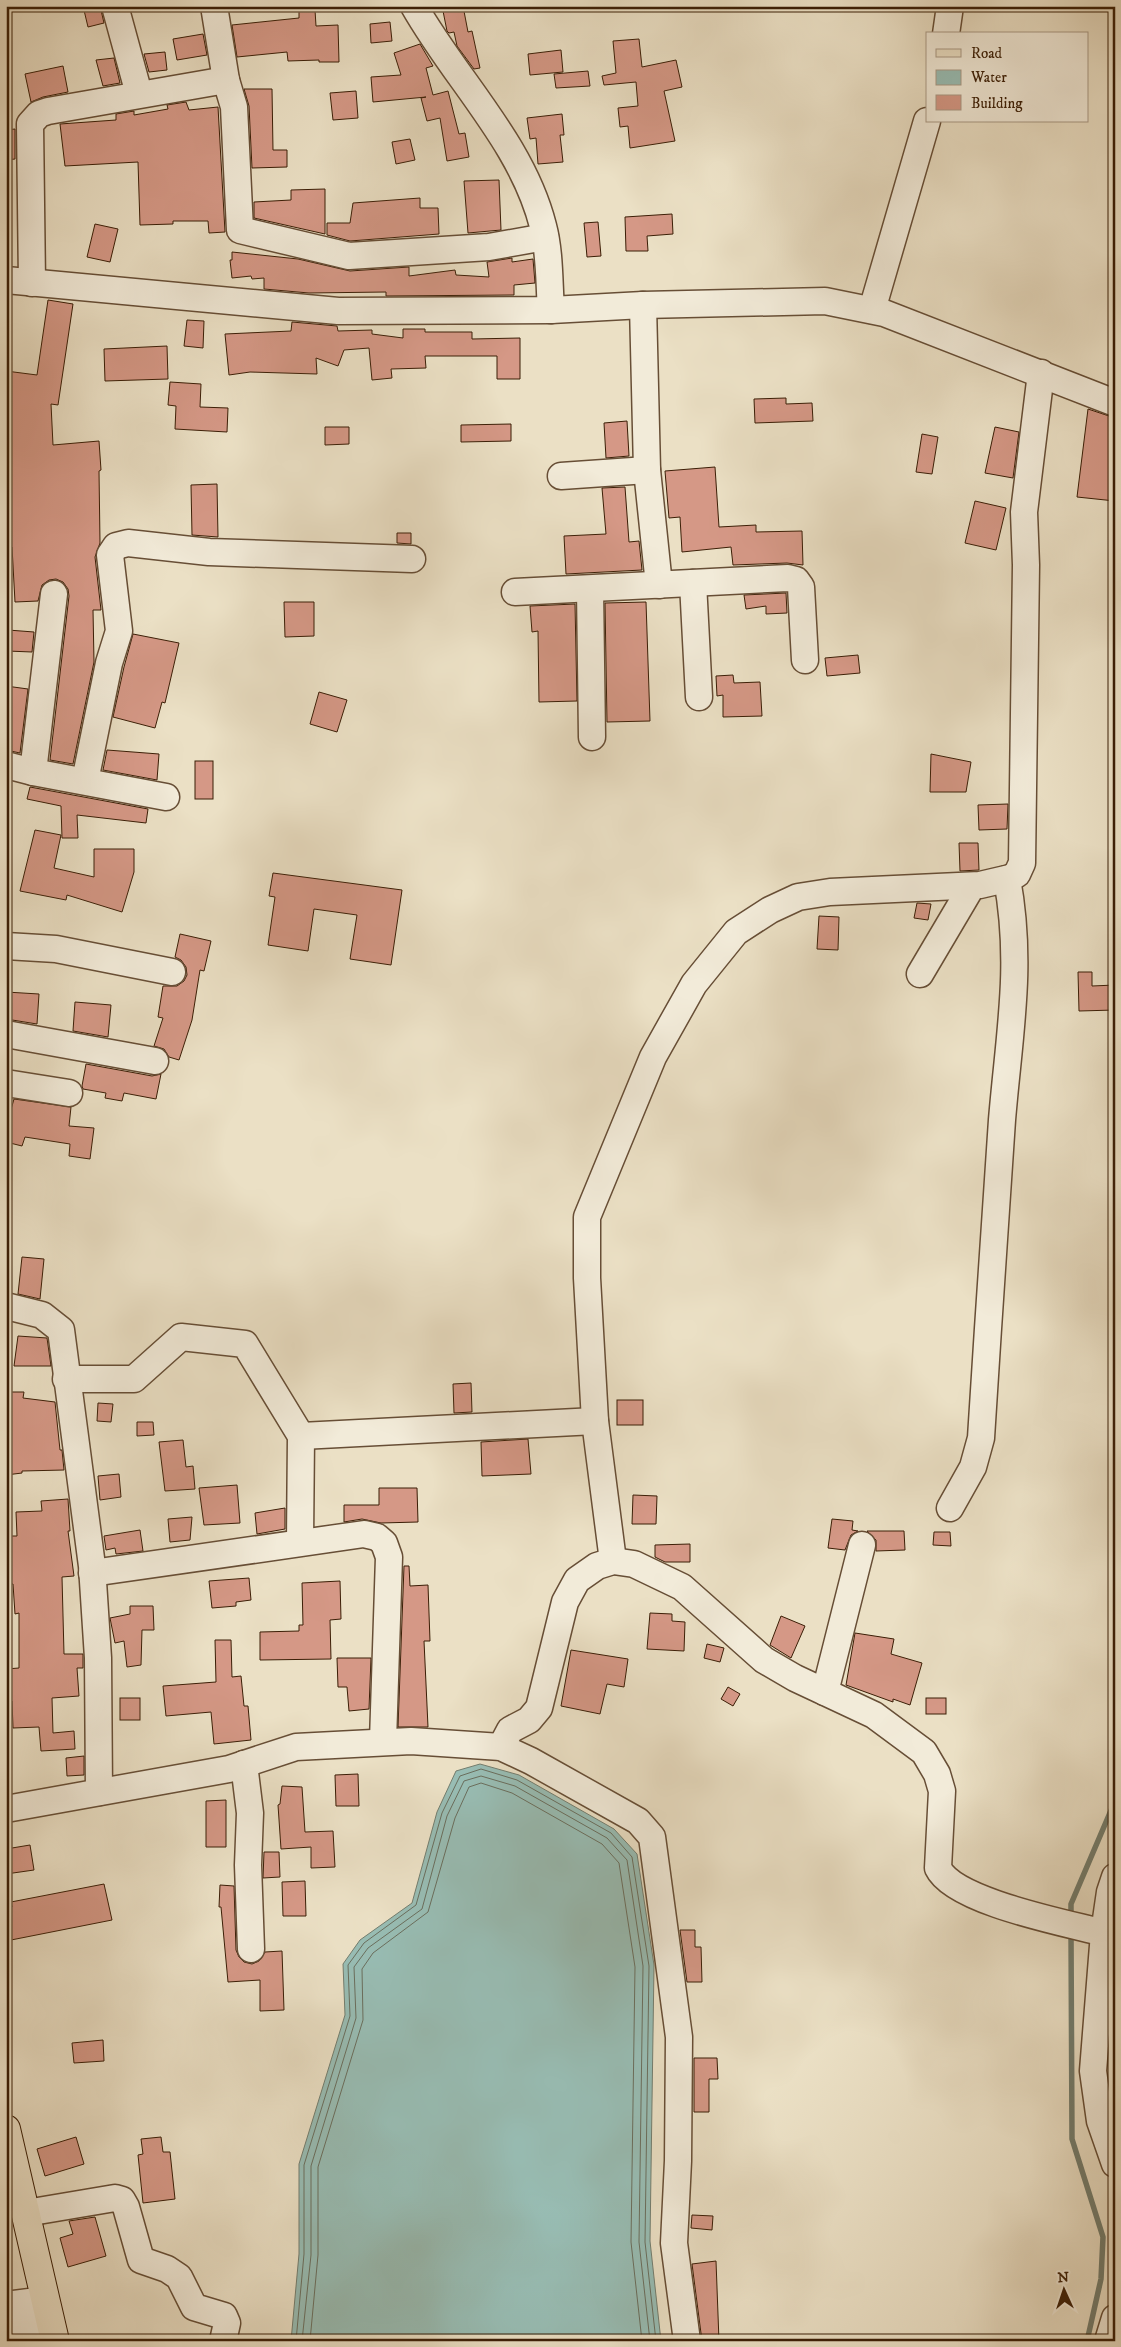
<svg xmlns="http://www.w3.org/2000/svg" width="1121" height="2347" font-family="'IM FELL DW Pica',serif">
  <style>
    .water { fill: #98bdb4; stroke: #737d6e }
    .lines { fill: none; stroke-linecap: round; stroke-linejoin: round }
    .shore { stroke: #6a6e5d; stroke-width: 1 }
    .stream { stroke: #737d6e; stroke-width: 5.5 }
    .building { fill: #d59886; stroke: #3b1e06 }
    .minor-casing { stroke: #674e36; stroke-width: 29 }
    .major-casing { stroke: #3b1e06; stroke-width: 30 }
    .minor { stroke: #f2ebd9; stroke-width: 26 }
    .major { stroke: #ebe0c5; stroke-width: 28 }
  </style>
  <rect width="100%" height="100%" fill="#ebe0c5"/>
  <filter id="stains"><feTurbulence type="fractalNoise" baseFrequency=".004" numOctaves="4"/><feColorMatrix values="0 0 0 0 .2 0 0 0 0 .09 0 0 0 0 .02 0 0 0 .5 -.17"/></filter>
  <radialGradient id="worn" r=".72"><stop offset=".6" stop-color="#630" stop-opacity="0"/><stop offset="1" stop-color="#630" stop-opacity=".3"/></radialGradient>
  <path class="water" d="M480,1764L519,1775L614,1829L637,1854L654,1965L650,2241L661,2341H291L299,2254V2164L345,2015L343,1964L360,1940L412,1903L437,1812L456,1771Z"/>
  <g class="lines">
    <g class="shore">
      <path d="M296,2341L304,2254V2165L350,2016L348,1965L364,1943L416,1905L442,1813L460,1776L481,1769L517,1780L611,1833L632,1857L649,1966L645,2242L656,2341"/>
      <path d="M302,2341L311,2255V2166L356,2018L354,1967L368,1948L422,1909L447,1816L464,1781L481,1776L515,1786L607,1838L627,1860L643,1966L639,2242L650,2341"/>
      <path d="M310,2341L318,2255V2167L363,2020L362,1969L373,1953L428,1912L455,1818L469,1787L481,1783L512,1793L602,1844L619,1863L635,1967L631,2242L642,2341"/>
    </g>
    <g class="stream">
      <path d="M1071,1918V1904L1115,1801"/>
      <path d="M1071,1932L1072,2139L1103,2237L1101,2279L1087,2341"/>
    </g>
  </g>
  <g class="building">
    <path d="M83,6H100L104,23L88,27Z"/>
    <path d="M442,6H463L468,32L472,31L480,68L474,69L457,46L454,32L449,33L447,31Z"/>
    <path d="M315,10L316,26L338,25L339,62H319V60L288,61L287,52L237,57L232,25L299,18V11Z"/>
    <path d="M390,22L392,41L371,43L370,24Z"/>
    <path d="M203,34L207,55L177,60L173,39Z"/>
    <path d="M639,39L642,67L676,60L682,87L664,91L675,141L630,148L628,126L620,127L618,108L638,106L636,82L604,85L602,76L616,73L613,41Z"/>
    <path d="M420,44L433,66L426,68L433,95L448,91L459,134L465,133L469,157L447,161L440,118L427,121L421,98L426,97L373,102L371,77L401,75L394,53Z"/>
    <path d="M561,50L563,72L530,75L528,54Z"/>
    <path d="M165,52L167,70L149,72L144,54Z"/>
    <path d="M114,58L120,83L103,86L96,60Z"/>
    <path d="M63,66L68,92L43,97L31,102L25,74Z"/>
    <path d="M588,71L590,86L556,88L554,74Z"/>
    <path d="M244,89H272L273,150H287V167L252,168L249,106Z"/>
    <path d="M356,91L358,118L333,120L330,93Z"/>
    <path d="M186,102L189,110L218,107L225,232L209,233L208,221H173V224L140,225L138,162L65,166L60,124L116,120V114L134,111V115L168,109L167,105Z"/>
    <path d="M562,114L564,135H560L563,162L538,164L536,138L530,139L527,118Z"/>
    <path d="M15,129V159L6,160V130Z"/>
    <path d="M410,139L415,160L396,164L392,142Z"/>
    <path d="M499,180L501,230L468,233L464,181Z"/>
    <path d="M325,189V234L254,218V202L291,200V190Z"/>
    <path d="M420,198V208H438L439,234L350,241L327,235V223H350L353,203Z"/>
    <path d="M672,214L673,234L647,236L648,251H626L625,217Z"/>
    <path d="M598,222L601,256L587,257L584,223Z"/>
    <path d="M95,224L118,229L110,262L87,257Z"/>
    <path d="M232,252L298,259L350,271L409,267V276L455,270L456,275L489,277L487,262L512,258V262L533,259L535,283L514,285V295L386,296V292L309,293L264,289V278L252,279L251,276L232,278L230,260H232Z"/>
    <path d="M48,300L73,304L58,405L51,404L53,445L99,441L101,470L99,471L100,543L95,557L101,610H93L94,662L73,764L50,760L69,596L68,589L63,582L56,579L49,580L42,585L38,601L15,602L12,547H6V371L37,375Z"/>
    <path d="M187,320L204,321L203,348L184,346Z"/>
    <path d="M292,322L337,326L338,331L372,330V334L403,338V329H425V332H472V339L520,338V379H497V356H425L426,368L391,369L392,378L372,380L369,348L344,350L338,366L316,358L317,374L250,372L229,375L225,334L291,331Z"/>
    <path d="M167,346L168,379L105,381L104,349Z"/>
    <path d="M170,382L201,384L200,407L228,408L227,432L175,429L176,406L168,405Z"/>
    <path d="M786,398V404L812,403L813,421L755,423L754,399Z"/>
    <path d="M1088,409L1115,418V501L1077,497Z"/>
    <path d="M627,421L629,456L606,458L604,423Z"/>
    <path d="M511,424V441L461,442V425Z"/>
    <path d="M325,427H349V444L325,445Z"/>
    <path d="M995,427L1019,432L1013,478L985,473Z"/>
    <path d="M922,434L938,437L932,474L916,472Z"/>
    <path d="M715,467L719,527L756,525V532L802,531L803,565L787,563L733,565L731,547L682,552L680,517L669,518L665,471Z"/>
    <path d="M217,484L218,537L192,535L191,485Z"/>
    <path d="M625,487L629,542L639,541L642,570L566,574L564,536L606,534L602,488Z"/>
    <path d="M975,501L1006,508L996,550L965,543Z"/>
    <path d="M397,533H411V544L397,543Z"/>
    <path d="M786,593L787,613L766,614V606L746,609L744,595Z"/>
    <path d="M284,602H314V636L285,637Z"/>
    <path d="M646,602L650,721L607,722L605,603Z"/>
    <path d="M575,604L577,701L539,702L538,631L532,632L530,606Z"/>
    <path d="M8,630L34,632L32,652L7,651Z"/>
    <path d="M133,634L179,643L165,703L162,702L155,728L113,717L124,667Z"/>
    <path d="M858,655L860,673L827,676L825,658Z"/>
    <path d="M733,675L734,683L760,682L762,716L723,717V695L717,696L716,676Z"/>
    <path d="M6,686L28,689L20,753L6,750Z"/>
    <path d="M319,692L347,700L337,732L310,724Z"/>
    <path d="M107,750L159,754L157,780L103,770Z"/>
    <path d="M931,754L971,762L966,792H930Z"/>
    <rect x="195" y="761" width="18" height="38"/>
    <path d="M30,787L148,809L146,823L77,815L78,838H62L61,806L27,799Z"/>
    <path d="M1008,804L1007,829L979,830L978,805Z"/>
    <path d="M35,830L61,835L54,868L94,877V849H134V872L122,912L67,895L66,900L20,891Z"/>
    <path d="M959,843H978L979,870L960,871Z"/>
    <path d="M273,873L402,890L391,965L350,959L357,915L314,909L308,951L268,945L275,897L269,896Z"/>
    <path d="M917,903L931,904L928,920L914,918Z"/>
    <path d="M819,916L839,917L838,950L817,949Z"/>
    <path d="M180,934L211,941L204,971L200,970L192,1020L179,1060L169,1057L164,1049L154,1046L163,1018L158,1017L163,986H177L184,981L187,975L186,967L181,960L175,957Z"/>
    <path d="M1078,972H1092V986L1115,985V1010L1079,1011Z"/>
    <path d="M6,992L39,994L37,1024L6,1019Z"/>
    <path d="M75,1002L111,1005L108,1037L73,1031Z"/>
    <path d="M86,1064L152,1076L161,1074L156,1099L124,1093L122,1101L105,1098L106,1093L83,1089L82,1086Z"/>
    <path d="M14,1099L71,1107L69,1126L94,1128L90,1159L69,1156L70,1144L25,1137L22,1146L6,1142V1127Z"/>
    <path d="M22,1257L44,1259L40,1299L18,1294Z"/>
    <path d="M18,1336L47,1338L51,1366H14Z"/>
    <path d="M471,1383L472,1412L454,1413L453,1384Z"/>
    <path d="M6,1392H24L23,1398L55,1402L60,1450H62L64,1470L22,1471V1473L6,1475Z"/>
    <rect x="617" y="1400" width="26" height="25"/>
    <path d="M98,1403L113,1404L111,1422L97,1421Z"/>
    <path d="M137,1422H153L154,1435L137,1436Z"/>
    <path d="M528,1439L531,1474L482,1476L481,1442Z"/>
    <path d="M183,1440L186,1467L193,1466L195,1489L165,1491L159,1442Z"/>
    <path d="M119,1474L121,1497L100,1500L98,1476Z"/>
    <path d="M237,1485L240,1523L204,1525L199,1488Z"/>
    <path d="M379,1488H417L418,1522L381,1523L362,1519L344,1522V1505H379Z"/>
    <path d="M633,1495L657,1496L656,1524H632Z"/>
    <path d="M68,1499L70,1531H68L74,1576L62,1577L64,1654H83V1668H77L79,1696L52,1698L53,1733L74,1731L75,1749L41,1751L39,1727L13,1728L12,1701H6V1669L19,1668V1613L15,1614L13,1584H10L9,1566H6V1536H17L16,1512L42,1511L41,1501Z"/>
    <path d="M285,1508V1529L257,1534L255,1513Z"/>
    <path d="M192,1517L190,1540L170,1542L168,1519Z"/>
    <path d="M832,1519L853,1521L852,1530L858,1531L851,1535L845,1550L828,1548Z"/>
    <path d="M140,1530L143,1551L116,1554L115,1548L106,1550L104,1536Z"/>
    <path d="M867,1531H904L905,1550L876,1551V1540Z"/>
    <path d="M934,1532H950L951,1546L933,1545Z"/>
    <path d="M690,1544V1562H665L655,1557V1545Z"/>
    <path d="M404,1566H409L410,1586L428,1585L430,1641H424L428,1727H398Z"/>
    <path d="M249,1578L251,1600L236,1602V1606L212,1608L209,1581Z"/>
    <path d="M340,1581L341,1619L330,1620L331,1659L260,1660V1632L299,1631V1625H303L302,1583Z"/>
    <path d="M130,1606H153L154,1630H142L141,1665L127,1667L124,1641L115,1643L110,1618L130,1614Z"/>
    <path d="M650,1613L672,1614V1621L685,1622L684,1651L647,1649Z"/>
    <path d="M781,1616L805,1626L791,1658L770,1645Z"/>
    <path d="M855,1633L894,1639L891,1654L922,1663L910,1705L893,1699V1702L846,1685Z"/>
    <path d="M215,1640H231L232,1677L241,1676L244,1706H248L251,1740L214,1744L211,1712L166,1716L163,1686L216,1682Z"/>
    <path d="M707,1644L724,1648L720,1662L704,1658Z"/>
    <path d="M571,1650L628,1659L624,1687L607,1684L600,1714L561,1706Z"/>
    <path d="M337,1658H371L369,1709L349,1711L347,1687H338Z"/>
    <path d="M728,1687L740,1694L733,1706L721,1699Z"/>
    <rect x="120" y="1698" width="20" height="22"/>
    <rect x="926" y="1698" width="20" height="16"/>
    <path d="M84,1756V1775L67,1776L66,1758Z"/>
    <path d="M358,1774L359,1806H336L335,1775Z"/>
    <path d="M282,1786L302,1787L305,1832L333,1831L335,1867L311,1868V1847L281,1849L278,1805L280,1804Z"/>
    <path d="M226,1800V1847H206V1801Z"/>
    <path d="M30,1845L34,1870L6,1874V1849Z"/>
    <path d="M264,1852H279L280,1877L263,1878Z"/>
    <path d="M305,1881L306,1916H283L282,1882Z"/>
    <path d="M104,1884L112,1920L6,1941V1908L12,1907L11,1902Z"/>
    <path d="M220,1885L234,1886L236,1950L239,1957L244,1962L252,1964L259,1961L265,1952L282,1951L284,2010L260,2011V1980L228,1982L221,1907H219Z"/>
    <path d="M680,1930H695V1947H701L702,1982H687Z"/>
    <path d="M103,2040L104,2061L74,2063L72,2043Z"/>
    <path d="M694,2058H717L718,2079H709V2112H694Z"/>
    <path d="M76,2137L84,2164L45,2176L37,2149Z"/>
    <path d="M161,2137L163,2152H170L175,2199L143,2203L138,2155L143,2154L141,2139Z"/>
    <path d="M692,2215L713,2216L712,2230L691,2228Z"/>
    <path d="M95,2217L106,2256L68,2267L60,2238L73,2234L69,2221Z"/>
    <path d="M716,2261L719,2341H702L692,2264Z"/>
  </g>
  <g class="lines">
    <defs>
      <g id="minor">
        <path d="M115,6L139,94"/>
        <path d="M414,6C456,80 522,143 543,226C550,252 549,283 551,310"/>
        <path d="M946,34L950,6"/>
        <path d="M226,80L234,107L240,230L349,256L489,247L545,237"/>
        <path d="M6,280L338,311L551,310L643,305L825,301L884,313L1115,403"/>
        <path d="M32,283L30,124L39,114L48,111L226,80L214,6"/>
        <path d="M643,305L647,470L659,585"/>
        <path d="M872,310L927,121"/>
        <path d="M561,476L647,470"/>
        <path d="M693,583L699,697"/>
        <path d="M590,589L592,737"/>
        <path d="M515,592L788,578L796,580L801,587L805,660"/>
        <path d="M6,765L33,772L166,797"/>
        <path d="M33,772L54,594"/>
        <path d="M85,781L109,663L119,631L110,555L116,546L128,543L209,552L412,559"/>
        <path d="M6,946L56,949L172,972"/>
        <path d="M920,974L972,886"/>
        <path d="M6,1034L155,1061"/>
        <path d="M6,1083L69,1093"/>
        <path d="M6,1306L42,1315L61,1330L92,1566L98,1658L99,1792"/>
        <path d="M66,1379H134L181,1337L245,1344L301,1436L300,1542"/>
        <path d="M301,1436L595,1421"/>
        <path d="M950,1508L973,1467L981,1438C988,1332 994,1226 1002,1120C1009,1035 1023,965 1007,879"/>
        <path d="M613,1561L595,1421L587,1278V1217L653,1057L694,984L736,932L770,910L798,897L830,892L980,885L1010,878L1017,874L1022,863L1026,565L1024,512L1041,373"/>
        <path d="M92,1573L364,1534L377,1537L384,1543L389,1557L383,1741"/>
        <path d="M825,1692L862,1545"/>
        <path d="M501,1747L510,1730L529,1720L539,1708L565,1602L577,1580L597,1566L613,1561L634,1564L682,1587L764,1660L795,1678L874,1715L924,1752L937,1774L942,1791L938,1868C954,1902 1067,1923 1104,1933"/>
        <path d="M244,1764L250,1813L248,1865L251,1949"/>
        <path d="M6,1809L229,1769L296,1747L411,1741L501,1747L531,1761L638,1821L652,1837L679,2037L678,2161L674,2243L687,2341"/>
        <path d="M1115,1877L1110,1892L1104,1933L1093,2071L1100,2121L1115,2164"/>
        <path d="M26,2213L115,2198L122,2200L126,2207L141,2260L167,2269L179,2277L194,2307L224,2316L227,2323L223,2341"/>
        <path d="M6,2305L45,2300"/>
        <path d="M6,2328L51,2325"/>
        <path d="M1108,2341L1115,2318"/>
      </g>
      <path id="major" d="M6,2129L55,2341"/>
    </defs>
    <use href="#minor" class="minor-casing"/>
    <use href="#major" class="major-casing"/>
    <use href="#minor" class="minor"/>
    <use href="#major" class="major"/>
  </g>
  <rect width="1121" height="2347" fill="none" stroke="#ebe0c5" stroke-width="25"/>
  <rect x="8" y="8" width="1106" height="2332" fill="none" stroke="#3b1e06" stroke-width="2.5"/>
  <rect x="12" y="12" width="1096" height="2322" fill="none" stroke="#3b1e06"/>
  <rect x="926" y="32" width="162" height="90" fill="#f2ebd9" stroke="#a99985"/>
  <rect x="936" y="49" width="25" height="8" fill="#ebe0c5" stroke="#a99985"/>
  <text x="971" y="58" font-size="15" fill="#3b1e06">Road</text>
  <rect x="936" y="70" width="25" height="15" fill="#98bdb4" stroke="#a99985"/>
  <text x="971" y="82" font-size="15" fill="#3b1e06">Water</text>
  <rect x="936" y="95" width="25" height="15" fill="#d59886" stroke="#a99985"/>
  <text x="971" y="108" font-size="15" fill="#3b1e06">Building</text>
  <g transform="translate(1064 2290) rotate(357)" stroke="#f2ebd9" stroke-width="4" paint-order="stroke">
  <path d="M0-4L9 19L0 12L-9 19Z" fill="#3b1e06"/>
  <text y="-8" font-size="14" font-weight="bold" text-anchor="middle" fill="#3b1e06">N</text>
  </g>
  <rect width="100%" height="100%" filter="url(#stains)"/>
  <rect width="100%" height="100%" fill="url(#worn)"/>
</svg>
